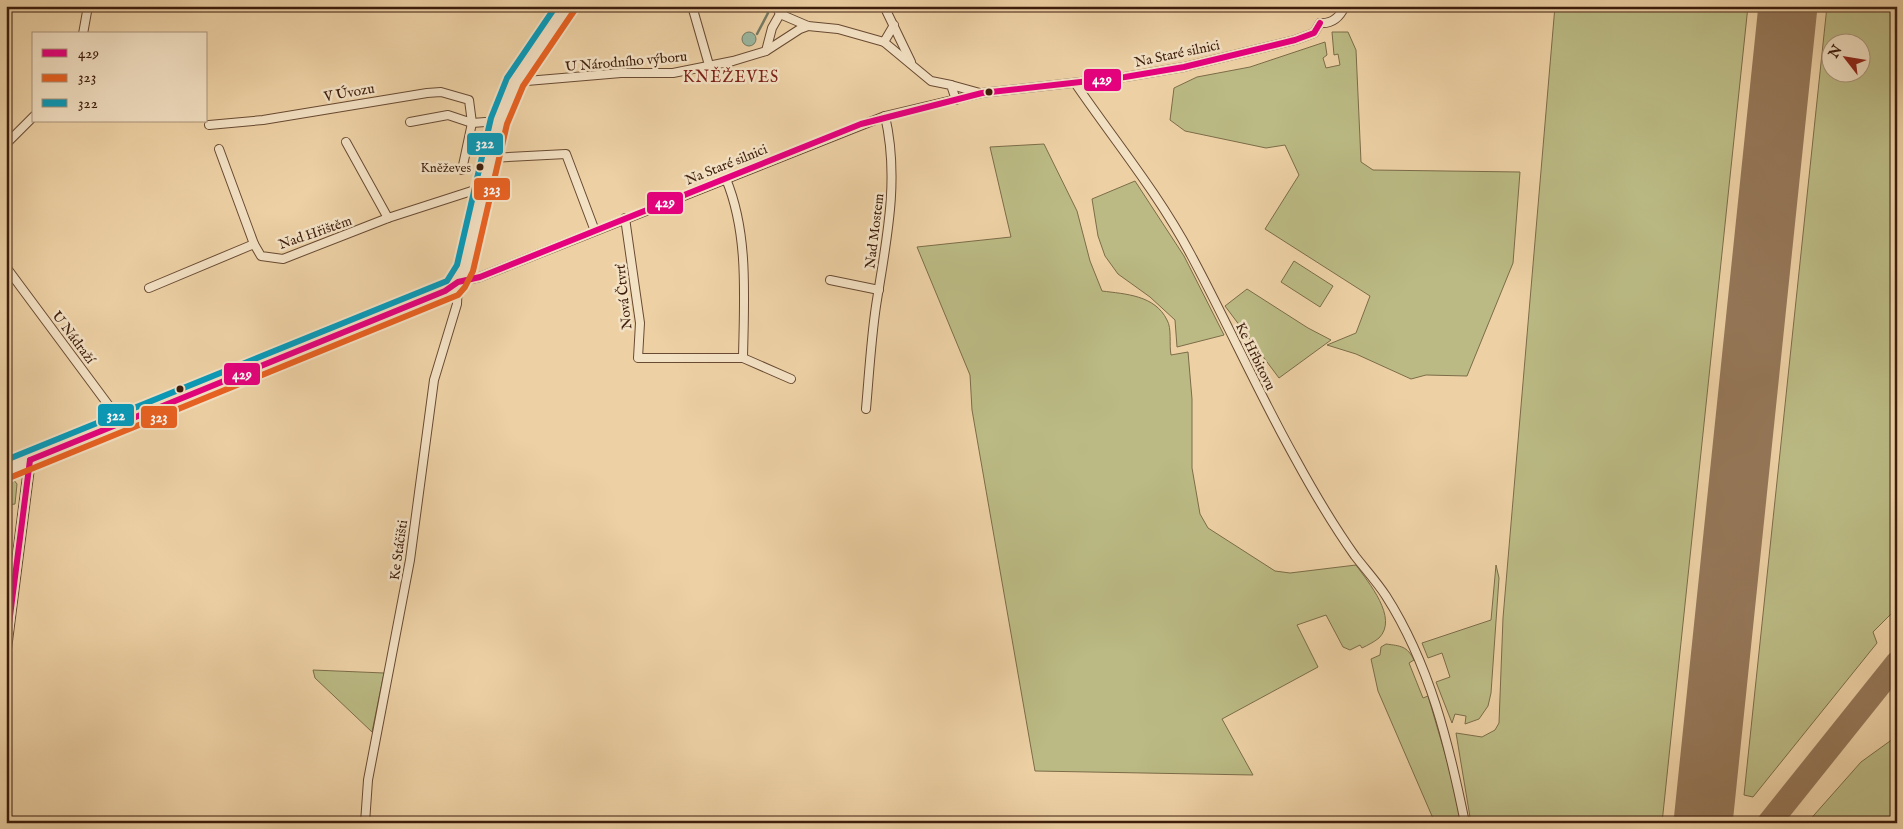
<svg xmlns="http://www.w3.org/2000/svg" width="1903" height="829" font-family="'IM FELL English',serif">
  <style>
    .green { fill: #bbba84; stroke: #7c6c48; fill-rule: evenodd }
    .water { fill: #9ab8a1; stroke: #757a65 }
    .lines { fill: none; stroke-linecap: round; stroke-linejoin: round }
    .stream { stroke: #757a65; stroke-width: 2.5 }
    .taxiway { stroke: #957758; stroke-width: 24 }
    .runway { stroke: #957758; stroke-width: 59 }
    .minor-casing { stroke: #694a32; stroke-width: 10 }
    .tertiary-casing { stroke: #694a32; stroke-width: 12 }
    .minor { stroke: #f3e1c4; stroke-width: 8 }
    .tertiary { stroke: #f3e1c4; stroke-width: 10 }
    .bus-1-casing { stroke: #f3e1c4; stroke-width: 10 }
    .bus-2-casing { stroke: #f3e1c4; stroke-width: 10 }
    .bus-3-casing { stroke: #f3e1c4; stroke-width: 10 }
    .bus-1 { stroke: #e5007d; stroke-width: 6 }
    .bus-2 { stroke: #e96121; stroke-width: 6 }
    .bus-3 { stroke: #069bbb; stroke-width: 6 }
    .bus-dot { fill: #3d1d0c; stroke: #f3e1c4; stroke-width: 2 }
    .labels { text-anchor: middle; stroke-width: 5; stroke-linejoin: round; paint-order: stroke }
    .bus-label { font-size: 13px; fill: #3d1d0c; stroke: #f3e1c4; text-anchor: end }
    .street-label { font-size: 14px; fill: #3d1d0c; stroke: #f3e1c4 }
    .quarter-label { font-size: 16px; letter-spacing: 1px; fill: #7a1f14; stroke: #f3e1c4 }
    .line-badge { stroke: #f3e1c4; stroke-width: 2 }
    .badge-label { font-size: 14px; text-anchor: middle; font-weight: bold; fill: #fff }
  </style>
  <rect width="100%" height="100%" fill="#edd1a5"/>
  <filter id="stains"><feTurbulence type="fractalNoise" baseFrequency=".004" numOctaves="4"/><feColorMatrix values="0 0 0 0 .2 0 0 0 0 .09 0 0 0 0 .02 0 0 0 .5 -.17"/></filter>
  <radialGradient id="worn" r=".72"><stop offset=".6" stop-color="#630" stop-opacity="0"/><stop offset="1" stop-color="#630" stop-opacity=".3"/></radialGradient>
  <g class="green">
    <path d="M1555,6H1748L1662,823H1471L1456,733L1482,737L1495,730L1499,723L1503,618Z"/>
    <path d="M1827,6H1897V608L1873,632L1877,643L1753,797L1744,795ZM1830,42H1860V72H1830Z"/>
    <path d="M1332,32H1348L1356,50L1361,162L1373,170L1520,172L1513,263L1467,376L1426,375L1411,379L1356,354L1327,345L1356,333L1370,296L1265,229L1299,175L1285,145L1266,148L1185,131L1170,120L1174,88L1197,77L1250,67L1325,42L1327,55L1323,58L1326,68L1340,65L1338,54L1334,55Z"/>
    <path d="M1044,144L1077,211L1090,261L1102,291C1125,294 1155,295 1167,320C1172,328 1169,345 1171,355L1188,352L1192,399V468L1200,514L1208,528L1275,571L1290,573L1356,565C1368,582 1399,618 1379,638C1374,642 1368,645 1362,648L1360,645L1350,650L1343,647L1326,615L1297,625L1318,667L1222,719L1253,775L1035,771L972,410L970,375L917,247L1011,237L990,147Z"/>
    <path d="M1135,181L1184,256L1224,335L1177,347L1175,320L1150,297L1118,274L1105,256L1098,236L1092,199Z"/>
    <path d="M1294,261L1333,286L1320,307L1281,282Z"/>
    <path d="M1247,289L1308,328L1331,340L1279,378L1225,306Z"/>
    <path d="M13,479L17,484L15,504L8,505L6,481Z"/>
    <path d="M1496,565L1499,578L1491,693L1488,706L1479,719L1465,724L1466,716L1455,714L1452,723L1436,682L1450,677L1442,653L1428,658L1422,643L1491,620Z"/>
    <path d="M1386,644C1401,646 1407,646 1414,660L1409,663L1423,698L1428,696L1453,781L1461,823H1435L1378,691L1371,659L1380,655L1381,647Z"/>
    <path d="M313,670L384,673L372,732L315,678Z"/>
    <path d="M1897,736V823H1807L1861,762Z"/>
  </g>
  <circle class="water" cx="749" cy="39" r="7"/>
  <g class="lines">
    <path class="stream" d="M757,34L768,13L767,6"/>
    <path class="taxiway" d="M1769,823L1897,663"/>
    <path class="runway" d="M1703,823L1788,6"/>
    <defs>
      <g id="minor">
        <path d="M692,6L709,65"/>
        <path d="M787,6L780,14L808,26L838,29L884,42L931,81L951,85L956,100"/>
        <path d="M884,6L911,62"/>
        <path d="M83,34L88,6"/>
        <path d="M884,42L894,25"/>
        <path d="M766,51L800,29L808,26"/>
        <path d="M515,82L621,73H673L733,61L766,51L772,28L780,14L776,6"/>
        <path d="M1075,83C1114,140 1158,193 1191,255C1227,322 1258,392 1295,458C1313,491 1333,525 1355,556C1365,569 1377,582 1386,596C1430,665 1449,744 1465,823"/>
        <path d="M951,85L980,93"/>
        <path d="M410,122L448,115L472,123L499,121"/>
        <path d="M209,125L263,120L427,93L441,92L469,100L472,123L462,170"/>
        <path d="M346,142L388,218"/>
        <path d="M6,144L34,116"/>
        <path d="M219,149L254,244"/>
        <path d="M490,158L566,154L595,231"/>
        <path d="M726,179C749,234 744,299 743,358"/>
        <path d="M625,218L640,323L638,358H743L791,379"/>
        <path d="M6,267L121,422"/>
        <path d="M830,280L879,290"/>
        <path d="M149,288L254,244L261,256L283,259L388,218L484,187"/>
        <path d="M866,409C869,375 871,340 876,306C886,242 900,180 885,116"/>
        <path d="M365,823L368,780L410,560L434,380L457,304L458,282L480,277L885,116L982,93L1125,77L1184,67L1295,40L1314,33L1320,23C1332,24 1340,17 1345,6"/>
      </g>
      <g id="tertiary">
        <path d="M6,470L452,288L458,282L465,268L499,121L515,82L567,6"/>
        <path d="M6,649L30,460"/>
      </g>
    </defs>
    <use href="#minor" class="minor-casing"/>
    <use href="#tertiary" class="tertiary-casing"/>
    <use href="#minor" class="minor"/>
    <use href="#tertiary" class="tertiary"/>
    <defs>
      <g id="bus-1">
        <path d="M30,460L445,291L458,282L480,277L861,124L982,93L1125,77L1184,67L1295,40L1314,33L1320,23"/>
        <path d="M6,647L30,460"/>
      </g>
      <path id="bus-2" d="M9,478L458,295L465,287L473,271L507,124L523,86L574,11"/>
      <path id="bus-3" d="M6,460L447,281L457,265L491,118L507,78L556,6"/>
    </defs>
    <use href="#bus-1" class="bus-1-casing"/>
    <use href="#bus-2" class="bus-2-casing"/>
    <use href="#bus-3" class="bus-3-casing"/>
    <use href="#bus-1" class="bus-1"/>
    <use href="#bus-2" class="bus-2"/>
    <use href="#bus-3" class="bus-3"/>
  </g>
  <g class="bus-dot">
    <circle cx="989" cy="92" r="4.5"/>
    <circle cx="480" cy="167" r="4.5"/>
    <circle cx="180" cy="389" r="4.5"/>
  </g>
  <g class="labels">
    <g class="bus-label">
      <text x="471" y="172">Kněževes</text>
    </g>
    <g class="street-label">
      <text transform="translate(1177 53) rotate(-12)" y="5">Na Staré silnici</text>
      <text transform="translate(626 61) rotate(-5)" y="5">U Národního výboru</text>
      <text transform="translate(349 92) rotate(-10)" y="5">V Úvozu</text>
      <text transform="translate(726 164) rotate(-22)" y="5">Na Staré silnici</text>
      <text transform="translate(874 231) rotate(-83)" y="5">Nad Mostem</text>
      <text transform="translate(315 232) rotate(-19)" y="5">Nad Hřištěm</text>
      <text transform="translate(623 297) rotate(-96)" y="5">Nová Čtvrť</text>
      <text transform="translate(74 337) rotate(53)" y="5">U Nádraží</text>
      <text transform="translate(1256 356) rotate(64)" y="5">Ke Hřbitovu</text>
      <text transform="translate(398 550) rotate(-82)" y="5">Ke Stáčišti</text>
    </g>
    <g class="quarter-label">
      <text x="731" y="82">KNĚŽEVES</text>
    </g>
  </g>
  <g class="line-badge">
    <rect x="1083" y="68" width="39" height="24" rx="5" fill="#e5007d"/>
    <rect x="466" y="132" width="38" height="24" rx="5" fill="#069bbb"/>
    <rect x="473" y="177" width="38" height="24" rx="5" fill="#e96121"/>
    <rect x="646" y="191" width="38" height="24" rx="5" fill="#e5007d"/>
    <rect x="223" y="362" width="38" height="24" rx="5" fill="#e5007d"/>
    <rect x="97" y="403" width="38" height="24" rx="5" fill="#069bbb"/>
    <rect x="140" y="405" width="38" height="24" rx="5" fill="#e96121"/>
  </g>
  <g class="badge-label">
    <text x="1102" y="84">429</text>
    <text x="485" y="148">322</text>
    <text x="492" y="194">323</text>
    <text x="665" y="207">429</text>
    <text x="242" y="379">429</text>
    <text x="116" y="420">322</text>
    <text x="159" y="422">323</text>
  </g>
  <rect width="1903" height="829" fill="none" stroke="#edd1a5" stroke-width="25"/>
  <rect x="8" y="8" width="1888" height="814" fill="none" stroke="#3d1d0c" stroke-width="2.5"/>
  <rect x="12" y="12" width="1878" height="804" fill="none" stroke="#3d1d0c"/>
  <rect x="32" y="32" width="175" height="90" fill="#f3e1c4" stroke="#aa937a"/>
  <rect x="42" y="49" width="25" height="8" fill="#e5007d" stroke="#aa937a"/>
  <text x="78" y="58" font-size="15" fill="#3d1d0c">429</text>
  <rect x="42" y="74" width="25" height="8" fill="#e96121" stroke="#aa937a"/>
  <text x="78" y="82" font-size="15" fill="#3d1d0c">323</text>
  <rect x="42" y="99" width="25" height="8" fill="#069bbb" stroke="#aa937a"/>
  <text x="78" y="108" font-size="15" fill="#3d1d0c">322</text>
  <g transform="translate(1846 58) rotate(301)"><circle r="24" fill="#f3e1c4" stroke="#aa937a"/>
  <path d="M0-4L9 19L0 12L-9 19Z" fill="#8f2418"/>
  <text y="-8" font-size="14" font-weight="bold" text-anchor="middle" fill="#3d1d0c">N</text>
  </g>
  <rect width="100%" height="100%" filter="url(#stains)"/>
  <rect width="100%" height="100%" fill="url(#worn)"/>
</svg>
